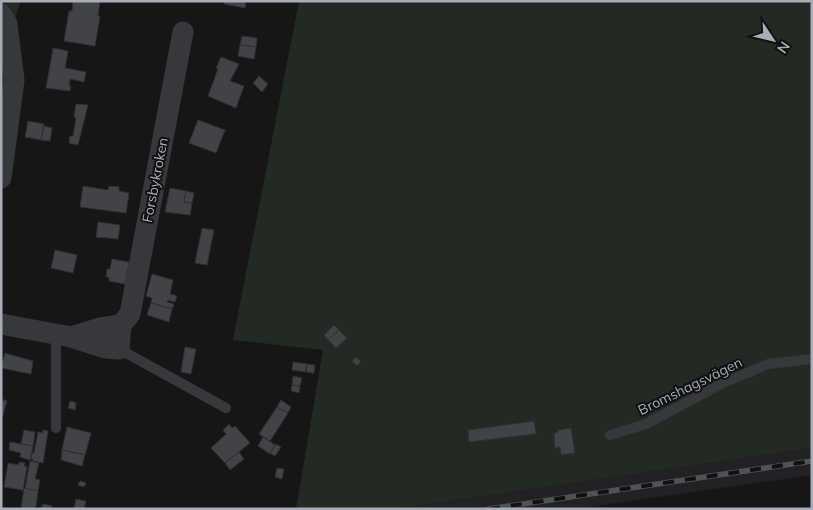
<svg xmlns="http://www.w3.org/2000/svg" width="813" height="510" font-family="Mulish,sans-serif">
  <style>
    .built { fill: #222224 }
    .green { fill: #222a23 }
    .building { fill: #424347; stroke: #303033 }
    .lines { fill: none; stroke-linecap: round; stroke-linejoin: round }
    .service { stroke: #37383c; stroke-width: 10 }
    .minor { stroke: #37383c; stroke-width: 21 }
    .rail-casing { stroke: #505257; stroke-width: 5.5 }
    .rail { stroke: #111112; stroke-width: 4; stroke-dasharray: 11; stroke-linecap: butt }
    .labels { text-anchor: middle; stroke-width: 4; stroke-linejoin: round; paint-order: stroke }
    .street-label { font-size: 14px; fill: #a8adb7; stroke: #111112 }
  </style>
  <rect width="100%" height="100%" fill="#161617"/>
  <path class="built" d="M812,448V475L574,509H396Z"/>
  <g class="green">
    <path d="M1,1H21L1,58Z"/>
    <path d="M299,1H812V448L396,509H296L323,350L233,340Z"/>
  </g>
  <g class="building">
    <path d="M73,1H100L98,16H100L95,46L64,41L69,11H72Z"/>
    <path d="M224,1H246L245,8L224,4Z"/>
    <path d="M242,36L257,38L256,47L240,45Z"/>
    <path d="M240,45L256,47L254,59L238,56Z"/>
    <path d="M53,48L68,51L65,68L86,72L84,82L70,79L69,86H71L70,91L46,88Z"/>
    <path d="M221,57L239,64L230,81L244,86L236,108L208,96L218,69L216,68Z"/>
    <path d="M259,76L268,84L262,92L253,83Z"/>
    <path d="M76,104L88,105L78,145L69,143L70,136H73L76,118L74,117Z"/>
    <path d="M198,120L225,130L216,153L189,143Z"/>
    <path d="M28,121L44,124L41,140L25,137Z"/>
    <path d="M44,126L52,128L50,141L41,140Z"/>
    <path d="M83,186L108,190L109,186L119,187V191L129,193L126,213L80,207Z"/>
    <path d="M170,188L186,191L184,202L192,203L190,215L165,212Z"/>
    <path d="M186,191L194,193L192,203L184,202Z"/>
    <path d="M98,222L120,225L118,239L96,237Z"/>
    <path d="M202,228L214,230L207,265L195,263Z"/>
    <path d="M55,250L77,255L73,273L51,268Z"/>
    <path d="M112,259L129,262L125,284L109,281V277H106L107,269H110Z"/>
    <path d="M152,274L173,280L170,294L177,296L175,302L168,300L167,302L174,304L172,309L151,303L152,298L146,296Z"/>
    <path d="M151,303L172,309L169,322L147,315Z"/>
    <path d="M334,325L339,330L328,340L324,335Z"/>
    <path d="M339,330L347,338L336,348L328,340Z"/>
    <path d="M185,347L196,349L191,374L181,372Z"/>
    <path d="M5,353L33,361L31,374L1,368Z"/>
    <path d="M356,357L361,361L357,366L352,361Z"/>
    <path d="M293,362L307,364L305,372L292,370Z"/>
    <path d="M307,364L315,365L314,373L306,372Z"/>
    <path d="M293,376L302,378L300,386L292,385Z"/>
    <path d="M292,385L300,386L299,393L291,391Z"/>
    <path d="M1,399L7,401L1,422Z"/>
    <path d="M281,400L291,407L288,413L277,407Z"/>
    <path d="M70,401L76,403L75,410L68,408Z"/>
    <path d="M277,407L288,413L270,441L259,434Z"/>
    <path d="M534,421L536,434L469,442L468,430Z"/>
    <path d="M229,424L232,428L235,426L250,443L225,463L211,448L226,434L223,430Z"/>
    <path d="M67,427L91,433L85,455L62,450Z"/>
    <path d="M571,428L575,453L561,455L560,447L555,448L554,433L558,432V430Z"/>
    <path d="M24,430L35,432L33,446L21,444Z"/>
    <path d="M43,430L48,431L43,463L33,461V459H31L32,453H34L38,432L43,433Z"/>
    <path d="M263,437L275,445L270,454L258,446Z"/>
    <path d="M10,442L33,446L30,460L20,457L21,453L9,450Z"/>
    <path d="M276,444L281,447L275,456L270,453Z"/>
    <path d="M62,450L85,455L82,466L61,460Z"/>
    <path d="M239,452L244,459L230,470L225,463Z"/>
    <path d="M30,461L39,463L35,479L40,480L38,491L25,489Z"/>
    <path d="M19,462L25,463L24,466L27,467L23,490L4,487L8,463L19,465Z"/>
    <path d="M277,468L284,469L282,479L275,477Z"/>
    <path d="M80,481L86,483L84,487L78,485Z"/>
    <path d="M24,488L38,491L36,506L34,509H21Z"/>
    <path d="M76,499L86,501L84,509H74Z"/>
    <path d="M43,504L52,506L51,509H41Z"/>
  </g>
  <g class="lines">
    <g class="service">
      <path d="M56,334V428"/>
      <path d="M119,349L226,408"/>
      <path d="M610,435L646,424L721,384L768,364L812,359"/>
    </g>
    <g class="minor">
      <path d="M1,14L7,24L14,80L1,178"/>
      <path d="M1,324L71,337L105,348L119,349L121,325L100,328L71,337"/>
      <path d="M121,325L130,314L183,32"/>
    </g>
    <defs>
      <path id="rail" d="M489,509L812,461"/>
    </defs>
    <use href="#rail" class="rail-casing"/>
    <use href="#rail" class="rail"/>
  </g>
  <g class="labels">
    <g class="street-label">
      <text transform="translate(155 180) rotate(-79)" y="5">Forsbykroken</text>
      <text transform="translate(690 386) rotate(-26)" y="5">Bromshagsvägen</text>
    </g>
  </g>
  <rect width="813" height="510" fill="none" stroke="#a8adb7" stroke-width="5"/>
  <g transform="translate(773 40) rotate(125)" stroke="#111112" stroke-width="4" paint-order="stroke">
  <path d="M0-4L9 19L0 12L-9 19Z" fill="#a8adb7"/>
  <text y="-8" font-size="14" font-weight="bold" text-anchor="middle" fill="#a8adb7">N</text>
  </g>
</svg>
